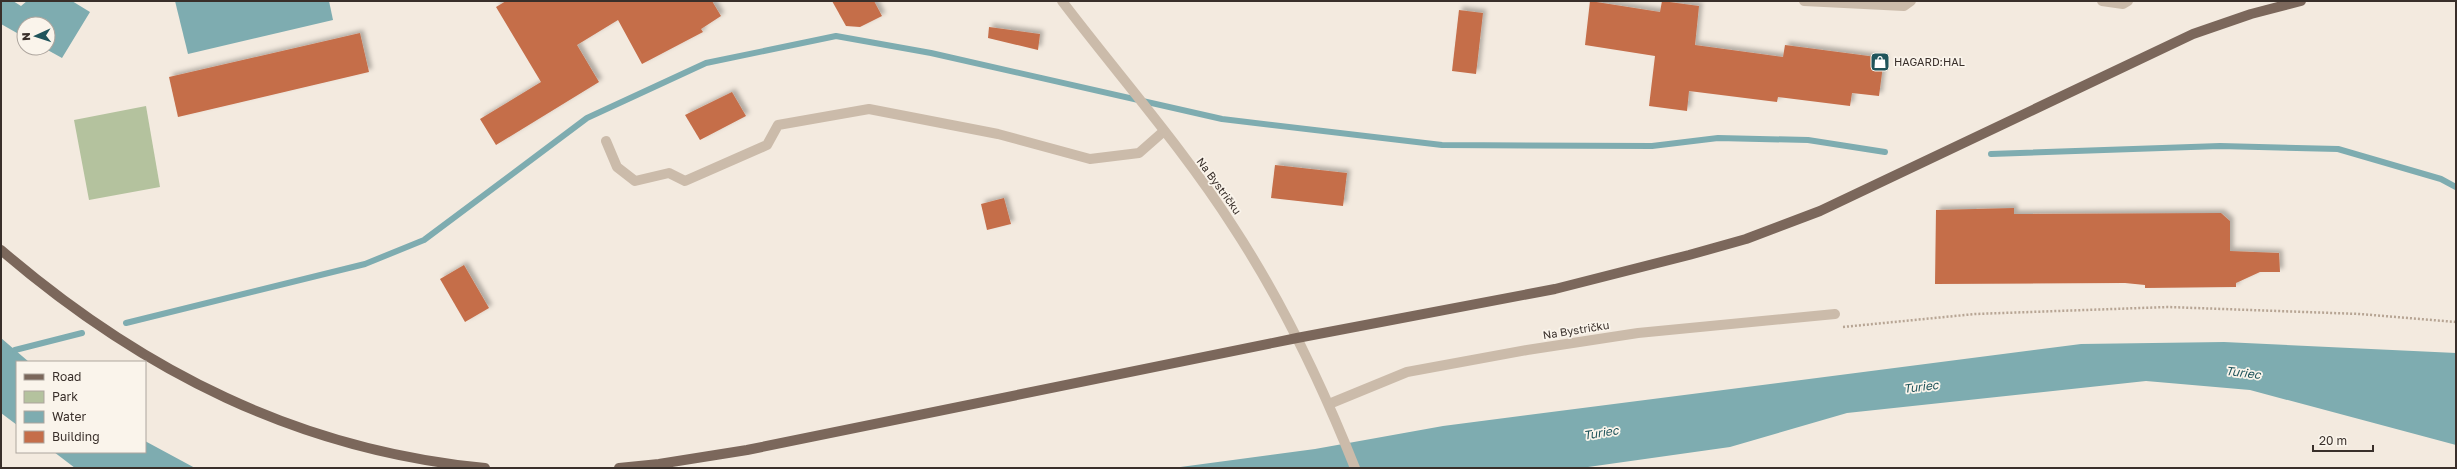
<svg xmlns="http://www.w3.org/2000/svg" width="2457" height="469" font-family="'Golos Text',sans-serif">
  <style>
    .green { fill: #b4c29e }
    .water { fill: #7eacb0 }
    .lines { fill: none; stroke-linecap: round; stroke-linejoin: round }
    .stream { stroke: #7eacb0; stroke-width: 6 }
    .building { fill: #c56e4a; filter: url(#shadow) }
    .path { stroke: #b7a594; stroke-width: 2.5; stroke-dasharray: 2 2; stroke-linecap: butt }
    .service { stroke: #cbbbaa; stroke-width: 10 }
    .minor { stroke: #cbbbaa; stroke-width: 10 }
    .tertiary { stroke: #cbbbaa; stroke-width: 10 }
    .primary { stroke: #7b675b; stroke-width: 10 }
    .labels { text-anchor: middle; stroke-width: 3.5; stroke-linejoin: round; paint-order: stroke }
    .poi-label { font-size: 11px; fill: #392f2a; stroke: #faf4eb; text-anchor: start }
    .street-label { font-size: 11px; fill: #392f2a; stroke: #faf4eb }
    .water-label { font-size: 12px; font-style: italic; fill: #1f545b; stroke: #faf4eb }
  </style>
  <defs>
    <filter id="shadow"><feDropShadow dx="3.5" dy="-3.5" stdDeviation="2" flood-color="#0004"/></filter>
  </defs>
  <rect width="100%" height="100%" fill="#f3eadf"/>
  <path class="green" d="M146,106L160,187L89,200L74,120Z"/>
  <g class="water">
    <path d="M1,1H13L21,6L27,1H72L90,12L62,58L44,48H48V24H24V37L1,24Z"/>
    <path d="M175,1H329L333,20L188,54Z"/>
    <path d="M1,338L29,362H17V425L1,413Z"/>
    <path d="M2224,342L2456,353V445L2250,390L2146,381L1847,413L1730,447L1581,468H1173L1315,449L1443,426L2081,344Z"/>
    <path d="M145,441L195,468H75L54,452H145Z"/>
  </g>
  <g class="lines">
    <g class="stream">
      <path d="M1991,154L2220,146L2338,149L2441,179L2456,187"/>
      <path d="M126,323L365,264L424,240L587,118L706,63L836,36L931,53L1222,119L1442,145L1652,146L1718,138L1808,140L1885,152"/>
      <path d="M15,350L82,333"/>
    </g>
  </g>
  <g class="building">
    <path d="M506,1H712L721,16L701,29L703,32L642,64L618,20L577,45L599,82L496,145L480,119L541,82L496,7Z"/>
    <path d="M832,1H874L882,16L860,27L846,26Z"/>
    <path d="M1590,1L1660,12L1662,1L1699,6L1695,45L1783,57L1785,45L1884,58L1879,96L1852,93L1850,106L1778,97L1777,102L1689,91L1687,111L1649,106L1655,56L1585,45Z"/>
    <path d="M1459,10L1483,13L1476,74L1452,71Z"/>
    <path d="M989,27L1040,34L1038,50L988,38Z"/>
    <path d="M360,33L369,72L178,117L169,77Z"/>
    <path d="M732,92L746,116L700,140L685,115Z"/>
    <path d="M1275,165L1347,173L1343,206L1271,198Z"/>
    <path d="M1004,198L1011,224L987,230L981,204Z"/>
    <path d="M2014,208V214L2221,213L2230,221V251L2279,253L2280,272H2260L2236,283V287L2145,288V285L2125,283L1935,284L1936,210Z"/>
    <path d="M464,265L489,308L465,322L440,279Z"/>
  </g>
  <g class="lines">
    <path class="path" d="M1843,327L1975,314L2168,307L2360,314L2456,322"/>
    <path class="service" d="M606,141L617,167L635,181L669,173L685,181L767,145L778,125L869,109L998,134L1090,159L1139,153L1164,131"/>
    <g class="minor">
      <path d="M1804,1L1904,6L1911,1"/>
      <path d="M2102,1L2123,4L2128,1"/>
      <path d="M1329,404L1407,372L1527,350L1638,333L1835,314"/>
    </g>
    <path class="tertiary" d="M1062,1C1119,76 1183,148 1234,228C1283,303 1322,385 1355,468"/>
    <g class="primary">
      <path d="M1,250C142,371 298,450 485,468"/>
      <path d="M619,468L659,464L747,450L1297,338L1555,289L1689,255L1746,239L1820,211L2193,34L2251,14L2301,1"/>
    </g>
  </g>
  <defs>
    <symbol id="shop-square" viewBox="-11 -11 22 22"><rect x="-9" y="-9" width="18" height="18" rx="4" fill="#1f545b" stroke="#faf4eb"/><path d="M-5-2.5h2.3a2.7 3.5 0 0 1 5.4 0H5L5.5 6h-11ZM-1.5-2.5h3a1.5 2.3 0 0 0-3 0Z" fill="#fff"/></symbol>
  </defs>
  <g fill-rule="evenodd">
    <use href="#shop-square" x="1869" y="51" width="22" height="22"/>
  </g>
  <g class="labels">
    <g class="poi-label">
      <text x="1894" y="66">HAGARD:HAL</text>
    </g>
    <g class="street-label">
      <text transform="translate(1219 186) rotate(54)" y="4">Na Bystričku</text>
      <text transform="translate(1576 330) rotate(-9)" y="4">Na Bystričku</text>
    </g>
    <g class="water-label">
      <text transform="translate(2243 373) rotate(7)" y="4">Turiec</text>
      <text transform="translate(1921 387) rotate(-7)" y="4">Turiec</text>
      <text transform="translate(1601 433) rotate(-9)" y="4">Turiec</text>
    </g>
  </g>
  <rect width="2457" height="469" fill="none" stroke="#392f2a" stroke-width="4"/>
  <rect x="16" y="361" width="130" height="92" fill="#faf4eb" stroke="#ada59e"/>
  <rect x="24" y="374" width="20" height="6" fill="#7b675b" stroke="#ada59e"/>
  <text x="52" y="381" font-size="12" fill="#392f2a">Road</text>
  <rect x="24" y="391" width="20" height="12" fill="#b4c29e" stroke="#ada59e"/>
  <text x="52" y="401" font-size="12" fill="#392f2a">Park</text>
  <rect x="24" y="411" width="20" height="12" fill="#7eacb0" stroke="#ada59e"/>
  <text x="52" y="421" font-size="12" fill="#392f2a">Water</text>
  <rect x="24" y="431" width="20" height="12" fill="#c56e4a" stroke="#ada59e"/>
  <text x="52" y="441" font-size="12" fill="#392f2a">Building</text>
  <g transform="translate(36 36) rotate(267)"><circle r="19" fill="#faf4eb" stroke="#ada59e"/>
  <path d="M0-3L7 15L0 10L-7 15Z" fill="#1f545b"/>
  <text y="-6" font-size="11" font-weight="bold" text-anchor="middle" fill="#392f2a">N</text>
  </g>
  <path d="M2313 445v6h60v-6" fill="none" stroke="#392f2a" stroke-width="2"/>
  <text x="2319" y="445" font-size="12" fill="#392f2a" stroke="#faf4eb" stroke-width="3" paint-order="stroke">20 m</text>
</svg>
